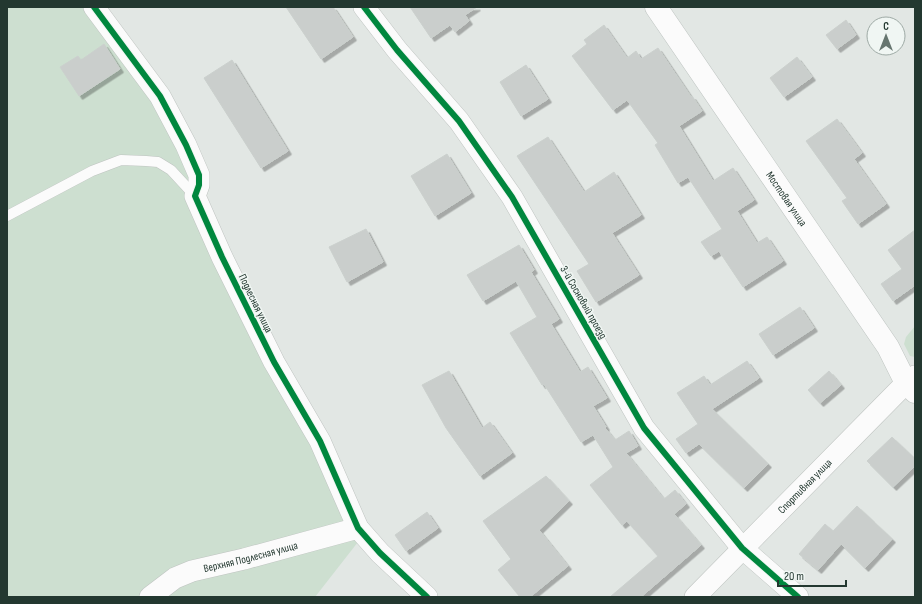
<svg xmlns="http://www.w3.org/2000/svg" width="922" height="604" font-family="'Sofia Sans Condensed',sans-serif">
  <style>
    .green { fill: #cddfd0 }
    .building { fill: #cacecc; stroke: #cbd0cd; filter: url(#shadow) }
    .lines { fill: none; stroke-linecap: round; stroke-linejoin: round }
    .lane-casing { stroke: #bfc4c1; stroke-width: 11 }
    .street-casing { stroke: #bfc4c1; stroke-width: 22 }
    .secondary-casing { stroke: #bfc5c2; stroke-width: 23 }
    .lane { stroke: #fbfbfb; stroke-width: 10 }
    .street { stroke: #fbfbfb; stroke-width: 21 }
    .secondary { stroke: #fbfbfb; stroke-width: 22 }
    .cycleway-casing { stroke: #f0f6f3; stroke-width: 8 }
    .cycleway { stroke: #00873e; stroke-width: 6 }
    .labels { text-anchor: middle; stroke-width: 3; stroke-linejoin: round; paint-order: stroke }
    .street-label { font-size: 11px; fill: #233830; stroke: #f0f6f3 }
  </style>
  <defs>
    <filter id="shadow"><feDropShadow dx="3.5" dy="3.5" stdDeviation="0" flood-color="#0004"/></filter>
  </defs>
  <rect width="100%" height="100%" fill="#e2e7e4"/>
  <g class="green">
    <path d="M7,7H87L167,114L358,542L315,597H7Z"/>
    <path d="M915,326V357L910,356L904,344L906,337Z"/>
  </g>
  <g class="building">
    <path d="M286,7H333L353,37L321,59Z"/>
    <path d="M410,7H477L465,15L469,21L455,32L450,25L431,38Z"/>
    <path d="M846,20L856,35L837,49L826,35Z"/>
    <path d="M604,25L627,58L636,51L641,59L658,48L691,97L692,96L702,111L679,126L713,181L733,168L754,200L737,211L757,243L767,237L783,261L743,287L719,251L711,256L701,242L722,229L688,177L678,183L655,145L658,143L627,100L613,110L572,56L587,44L584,40Z"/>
    <path d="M104,44L120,69L79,96L60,67L78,56L81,60Z"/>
    <path d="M797,57L812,77L784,97L770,78Z"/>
    <path d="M232,60L288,151L261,168L204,78Z"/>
    <path d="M526,65L548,99L521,116L500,82Z"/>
    <path d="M837,119L862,153L854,159L886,204L858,224L842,201L847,198L806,141Z"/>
    <path d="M548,137L584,192L614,172L641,215L612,233L639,275L596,302L577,271L589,264L517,156Z"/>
    <path d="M447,154L471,193L435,216L411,176Z"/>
    <path d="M366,229L383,262L347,282L329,247Z"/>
    <path d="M915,230V287L914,286L893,301L881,284L902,269L888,250Z"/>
    <path d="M519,245L534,270L531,272L559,319L551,324L580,372L588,367L607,398L593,406L606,427L605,428L615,440L629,431L638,446L626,453L664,499L675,490L686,504L674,514L701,545L641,597H610L658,556L627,521L622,525L590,485L613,467L593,435L581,442L544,384L542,385L510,333L537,317L516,281L483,301L467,275Z"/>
    <path d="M800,307L814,328L773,355L759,334Z"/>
    <path d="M747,361L759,378L712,409L768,464L744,488L699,444L686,453L676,439L698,424L677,393L704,376L710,385Z"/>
    <path d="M449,371L482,428L490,422L512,453L480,476L446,428L422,385Z"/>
    <path d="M829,371L841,385L820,403L808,390Z"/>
    <path d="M892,437L915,459V466L893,487L867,461Z"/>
    <path d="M546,476L569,501L539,530L568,566L530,597H520L498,570L511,559L483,521Z"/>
    <path d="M857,506L892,539L865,568L841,544L818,570L799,554L825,524L833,531Z"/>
    <path d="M427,512L438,528L406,551L395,535Z"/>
  </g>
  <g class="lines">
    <defs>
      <path id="lane" d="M7,216L92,171L121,160L146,161L158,162L171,170L195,196"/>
      <g id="street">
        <path d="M94,7L160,96L186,145L199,175V185L195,196L222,257L274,362L320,441L358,528L380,553L427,597"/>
        <path d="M364,7L397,50L459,121L512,197L644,428L742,548L798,597"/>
        <path id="s1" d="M150,597L175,578L192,571L244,559L358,528"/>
        <path id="s2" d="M695,597L906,383L915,376"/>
      </g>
      <g id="secondary">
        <path id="s3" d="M656,7L888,347L906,383L915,392"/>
      </g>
    </defs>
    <use href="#lane" class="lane-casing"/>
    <use href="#street" class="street-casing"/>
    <use href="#secondary" class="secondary-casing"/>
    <use href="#lane" class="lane"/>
    <use href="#street" class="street"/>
    <use href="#secondary" class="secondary"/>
    <defs>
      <g id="cycleway">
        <path d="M94,7L160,96L186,145L199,175V185L195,196L222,257L274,362L320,441L358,528L380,553L427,597"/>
        <path d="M364,7L397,50L459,121L512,197L644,428L742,548L798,597"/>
      </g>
    </defs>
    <use href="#cycleway" class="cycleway-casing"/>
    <use href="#cycleway" class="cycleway"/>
  </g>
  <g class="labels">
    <g class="street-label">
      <text dy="4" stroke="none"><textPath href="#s3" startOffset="232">Мостовая улица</textPath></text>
      <text transform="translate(584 302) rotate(60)" y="4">3-й Сосновый проезд</text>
      <text transform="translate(256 303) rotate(64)" y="4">Подлесная улица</text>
      <text dy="4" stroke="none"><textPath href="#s2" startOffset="156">Спортивная улица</textPath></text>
      <text dy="4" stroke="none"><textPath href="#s1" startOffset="110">Верхняя Подлесная улица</textPath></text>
    </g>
  </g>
  <rect width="922" height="604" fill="none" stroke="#233830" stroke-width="16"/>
  <g transform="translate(886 36)"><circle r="19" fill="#f0f6f3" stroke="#9eaaa5"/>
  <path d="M0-3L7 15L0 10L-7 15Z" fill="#66756f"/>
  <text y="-6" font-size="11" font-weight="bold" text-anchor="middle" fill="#233830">С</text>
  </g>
  <path d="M778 580v6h68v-6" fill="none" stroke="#233830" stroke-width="2"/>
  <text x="784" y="580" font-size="12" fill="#233830" stroke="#f0f6f3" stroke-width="3" paint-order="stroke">20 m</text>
</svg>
